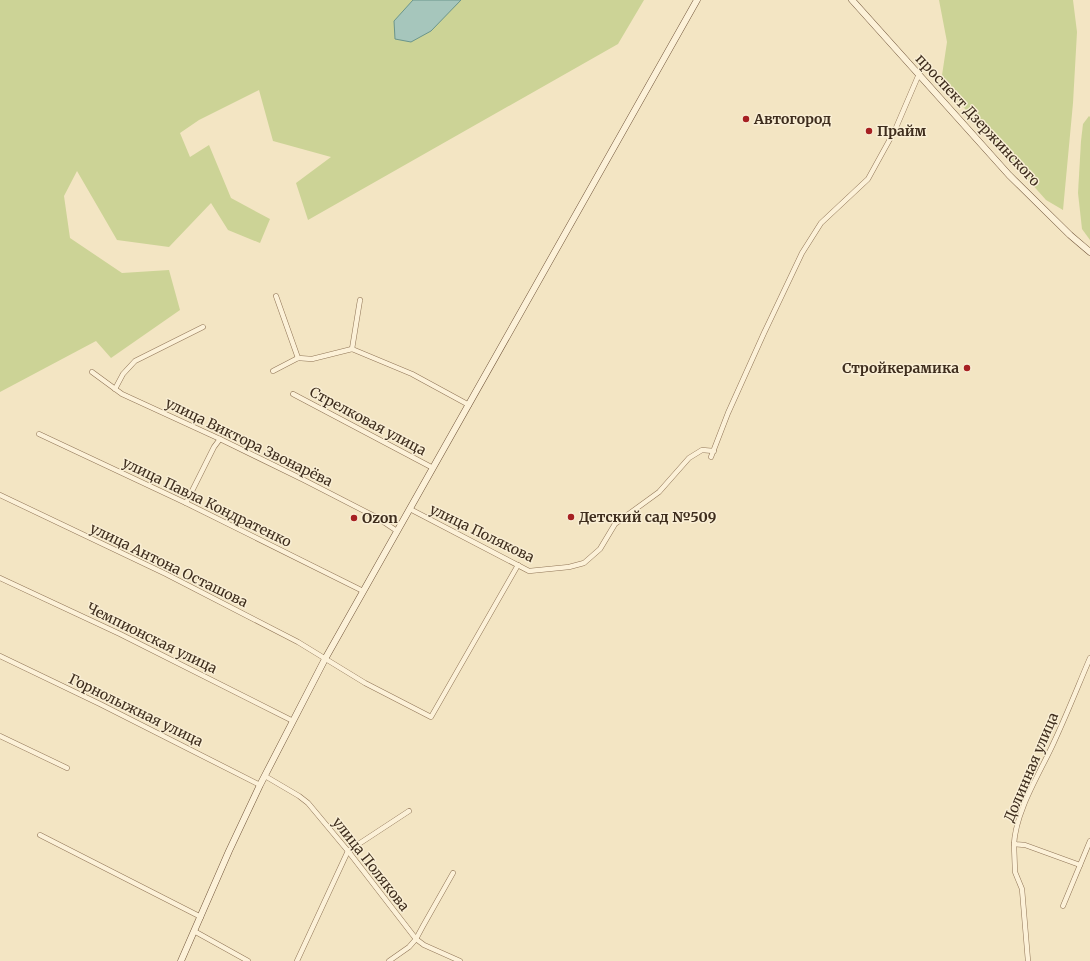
<svg xmlns="http://www.w3.org/2000/svg" width="1090" height="961" font-family="Merriweather,serif">
  <style>
    .green { fill: #ccd396 }
    .water { fill: #a6c6bc; stroke: #6b958b }
    .lines { fill: none; stroke-linecap: round; stroke-linejoin: round }
    .street-casing { stroke: #907557; stroke-width: 5.5 }
    .secondary-casing { stroke: #72563b; stroke-width: 7 }
    .street { stroke: #fcf1d8; stroke-width: 4.5 }
    .secondary { stroke: #fcf1d8; stroke-width: 6 }
    .poi-dot { fill: #a62022; stroke: #f9eed4; stroke-width: 1.5 }
    .labels { text-anchor: middle; stroke-width: 3; stroke-linejoin: round; paint-order: stroke }
    .poi-label { font-size: 14px; font-weight: bold; fill: #3e2d1d; stroke: #f9eed4; text-anchor: start }
    .street-label { font-size: 14px; fill: #3e2d1d; stroke: #f9eed4 }
  </style>
  <rect width="100%" height="100%" fill="#f3e5c3"/>
  <g class="green">
    <path d="M0,0H644L618,44L308,220L296,183L331,157L273,141L259,90L199,120L180,133L190,157L209,145L231,198L270,219L260,243L228,230L211,203L169,247L117,240L77,171L64,196L70,238L122,273L169,270L180,310L111,358L96,341L0,392Z"/>
    <path d="M939,0H1073L1077,32L1073,103L1063,210L1046,200L941,82L947,42Z"/>
    <path d="M1089,116L1090,117V240L1082,229L1078,193L1081,141L1083,124Z"/>
  </g>
  <path class="water" d="M413,0H461L431,31L411,42L395,39L394,21Z"/>
  <g class="lines">
    <defs>
      <g id="street">
        <path d="M276,296L298,358"/>
        <path d="M352,349L360,300"/>
        <path d="M298,358L312,359L352,349L412,374L469,405"/>
        <path d="M273,371L298,358"/>
        <path d="M92,372L122,394L220,439L304,480L376,517L397,531"/>
        <path d="M115,389L123,374L135,361L203,327"/>
        <path d="M293,394L433,468"/>
        <path d="M39,434L186,503L363,591"/>
        <path d="M711,457L728,413L764,333L802,253L821,223L868,179L895,130L919,74"/>
        <path d="M0,495L166,574L298,642L365,683L431,717L518,565"/>
        <path d="M186,503L214,447L220,439"/>
        <path d="M410,509L529,571L569,567L584,563L600,549L615,524L659,492L689,458L702,450L714,451"/>
        <path d="M0,578L120,634L293,721"/>
        <path d="M0,656L100,704L260,785"/>
        <path d="M0,736L67,768"/>
        <path d="M265,776L299,796L308,803L348,851L416,939L424,945L460,961"/>
        <path d="M40,835L201,917"/>
        <path d="M1014,844L1015,872L1022,889L1028,961"/>
        <path d="M1080,865L1025,845L1014,844C1016,810 1040,773 1054,742C1067,714 1078,686 1090,658"/>
        <path d="M1063,906L1090,841"/>
        <path d="M194,931L248,961"/>
        <path d="M297,961L348,851L409,811"/>
        <path d="M389,961L409,947L416,939L423,926L453,873"/>
      </g>
      <g id="secondary">
        <path d="M852,0L1009,175L1070,235L1090,252"/>
        <path d="M181,961L229,851L260,785L325,659L697,0"/>
      </g>
    </defs>
    <use href="#street" class="street-casing"/>
    <use href="#secondary" class="secondary-casing"/>
    <use href="#street" class="street"/>
    <use href="#secondary" class="secondary"/>
  </g>
  <g class="poi-dot">
    <circle cx="746" cy="119" r="4"/>
    <circle cx="869" cy="131" r="4"/>
    <circle cx="967" cy="368" r="4"/>
    <circle cx="571" cy="517" r="4"/>
    <circle cx="354" cy="518" r="4"/>
  </g>
  <g class="labels">
    <g class="poi-label">
      <text x="754" y="124">Автогород</text>
      <text x="877" y="136">Прайм</text>
      <text x="959" y="373" text-anchor="end">Стройкерамика</text>
      <text x="579" y="522">Детский сад №509</text>
      <text x="362" y="523">Ozon</text>
    </g>
    <g class="street-label">
      <text transform="translate(978 120) rotate(47)" y="5">проспект Дзержинского</text>
      <text transform="translate(368 421) rotate(28)" y="5">Стрелковая улица</text>
      <text transform="translate(249 442) rotate(26)" y="5">улица Виктора Звонарёва</text>
      <text transform="translate(207 502) rotate(26)" y="5">улица Павла Кондратенко</text>
      <text transform="translate(482 533) rotate(26)" y="5">улица Полякова</text>
      <text transform="translate(169 565) rotate(26)" y="5">улица Антона Осташова</text>
      <text transform="translate(152 638) rotate(26)" y="5">Чемпионская улица</text>
      <text transform="translate(136 710) rotate(26)" y="5">Горнолыжная улица</text>
      <text transform="translate(1031 767) rotate(-67)" y="5">Долинная улица</text>
      <text transform="translate(371 864) rotate(52)" y="5">улица Полякова</text>
    </g>
  </g>
</svg>
